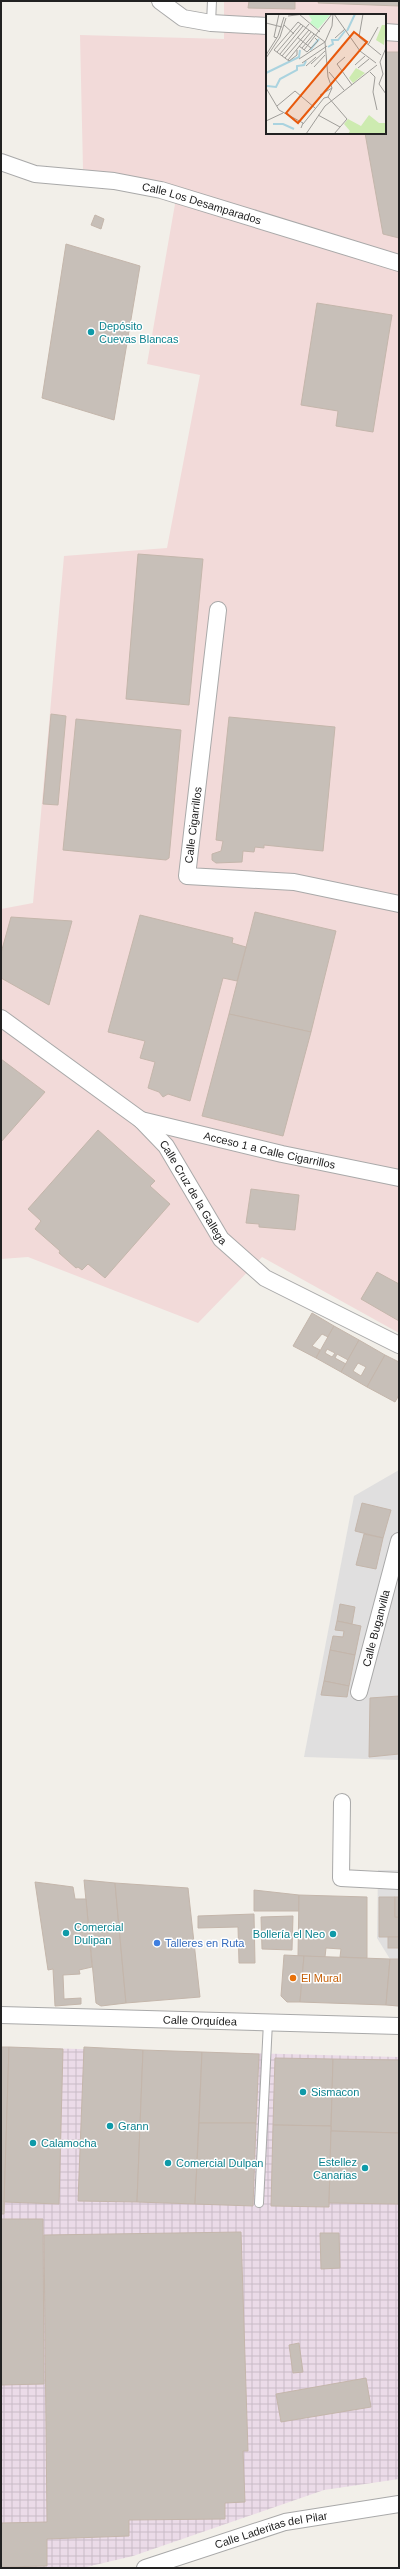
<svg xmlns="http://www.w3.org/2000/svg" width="400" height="2569" font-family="Helvetica,sans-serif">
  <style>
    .residential { fill: #e0dfdf }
    .commercial { fill: #f2dad9; fill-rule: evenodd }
    .industrial { fill: url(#industrial-grid) }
    .building { fill: #c7bfb8; stroke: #c4b6ab; fill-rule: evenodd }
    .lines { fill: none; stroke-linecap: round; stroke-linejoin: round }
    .lane-casing { stroke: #a9a9a9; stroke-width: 10 }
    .street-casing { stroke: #a9a9a9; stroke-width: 18 }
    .lane { stroke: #fff; stroke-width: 8 }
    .street { stroke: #fff; stroke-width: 16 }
    .culture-dot { fill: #0f9aa8; stroke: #fff; stroke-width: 1.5 }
    .shop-dot { fill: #3f7fe0; stroke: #fff; stroke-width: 1.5 }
    .food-dot { fill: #e8710a; stroke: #fff; stroke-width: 1.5 }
    .labels { text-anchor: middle; stroke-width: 3; stroke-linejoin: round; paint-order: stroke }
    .street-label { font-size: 11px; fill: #222; stroke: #fff }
    .culture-label { font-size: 11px; fill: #0d838f; stroke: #fff; text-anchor: start }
    .shop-label { font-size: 11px; fill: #366cbe; stroke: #fff; text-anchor: start }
    .food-label { font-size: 11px; fill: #c56008; stroke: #fff; text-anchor: start }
    .inset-river { fill: none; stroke: #aad3df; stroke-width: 2 }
    .inset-road { fill: none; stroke: #9f9d99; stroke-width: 1 }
    .view { fill: #e8590c; fill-opacity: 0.15; stroke: #e8590c; stroke-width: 2 }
    .inset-edge { fill: none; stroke: #222; stroke-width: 2 }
  </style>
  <defs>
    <pattern id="industrial-grid" width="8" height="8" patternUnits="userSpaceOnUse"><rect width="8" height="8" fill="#ebdbe8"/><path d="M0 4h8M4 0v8" fill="none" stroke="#c9bcc7"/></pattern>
  </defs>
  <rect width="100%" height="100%" fill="#f2efe9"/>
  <g class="residential">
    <path d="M399,1470V1760L304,1757L354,1496Z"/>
    <path d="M378,1870H399V2007L386,2005L390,1959L377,1938Z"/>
  </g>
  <path class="commercial" d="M224,1H399V1333L262,1257L198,1323L28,1257L1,1259V909L33,903L64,556L167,548L200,375L147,364L178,187L83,169L80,35L224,39ZM267,15H385V133H267Z"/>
  <path class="industrial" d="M1,2047L399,2057V2479L324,2490L133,2556L82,2568H1Z"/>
  <g class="building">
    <path d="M249,1H295V9L248,8Z"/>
    <path d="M319,1H399V6L318,3Z"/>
    <path d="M385,52H399V238L383,234L365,133H385Z"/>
    <path d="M95,215L104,219L101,229L91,225Z"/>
    <path d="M66,244L140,266L114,420L42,398Z"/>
    <path d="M317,303L392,315L373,432L336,426L338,411L301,405Z"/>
    <path d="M138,554L203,559L189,705L126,699Z"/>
    <path d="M51,714L66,716L58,805L43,804Z"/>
    <path d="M229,717L335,727L323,851L264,845V848L255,847L254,852L243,851L242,862L216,863L212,860V854L221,851L223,841L216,840Z"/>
    <path d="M76,719L181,730L169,858L166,860L63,850Z"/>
    <path d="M255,912L336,931L311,1032L229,1014Z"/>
    <path d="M140,915L233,938L232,943L246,947L237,981L223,978L190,1101L168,1094L163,1097L159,1092L148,1088L155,1062L140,1058L145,1041L108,1032Z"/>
    <path d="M11,917L72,921L49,1005L1,978V953Z"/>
    <path d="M229,1014L311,1032L283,1136L202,1116Z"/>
    <path d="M1,1059L45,1092L1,1142Z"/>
    <path d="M98,1130L155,1181L150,1186L170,1204L105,1278L88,1264L82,1270L78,1267L76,1268L59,1253L60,1251L35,1229L41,1221L28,1209Z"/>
    <path d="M251,1189L299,1195L295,1230L259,1227V1224L246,1223Z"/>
    <path d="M377,1272L399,1284V1321L361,1299Z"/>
    <path d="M312,1313L334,1326L328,1337L322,1334L312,1346L320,1350L316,1358L293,1346Z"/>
    <path d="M334,1326L359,1340L348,1360L337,1354L335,1358L346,1364L341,1372L316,1358ZM327,1349L335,1353L332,1357L325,1353Z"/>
    <path d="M359,1340L385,1355L367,1387L341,1372ZM358,1363L366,1367L361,1376L353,1371Z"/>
    <path d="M385,1355L399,1362V1395L395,1402L367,1387Z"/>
    <path d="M362,1503L391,1510L383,1538L355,1531Z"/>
    <path d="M364,1534L383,1538L376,1569L356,1565Z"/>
    <path d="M340,1604L355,1607L352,1624L337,1621Z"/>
    <path d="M337,1621L361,1626L355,1655L330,1650L333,1636L343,1637L344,1631L335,1630Z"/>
    <path d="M330,1650L355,1655L349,1686L324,1681Z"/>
    <path d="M324,1681L349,1686L347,1697L321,1695Z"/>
    <path d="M399,1696V1754L369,1757L370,1698Z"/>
    <path d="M84,1880L115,1883L126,2003L101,2006L96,2003Z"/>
    <path d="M35,1882L73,1887L75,1899H86L92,1967L79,1970L80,1974L63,1975L64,1999L81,1998V2004L55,2006L53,1969L48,1970Z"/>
    <path d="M115,1883L188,1888L200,1997L126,2003Z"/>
    <path d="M254,1890L299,1895V1911H254Z"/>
    <path d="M299,1895L367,1897V1958L340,1957L341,1949L326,1948L325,1957L298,1956Z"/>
    <path d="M379,1897H395V1917H399V1937H379Z"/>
    <rect x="395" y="1897" width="4" height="20"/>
    <path d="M254,1914L255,1963H239L238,1927L198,1928V1916Z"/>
    <path d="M293,1916L292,1950L262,1949L261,1917Z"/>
    <rect x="388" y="1937" width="11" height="11"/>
    <path d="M284,1955L304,1956L300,2002H287L281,1996Z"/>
    <path d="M304,1956L390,1959L386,2005L300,2002Z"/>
    <path d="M390,1959H399V2006L386,2005Z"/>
    <path d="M1,2047H9L4,2214H1Z"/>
    <path d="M9,2047L63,2049L59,2204L4,2202Z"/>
    <path d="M84,2047L143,2050L137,2202L78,2201Z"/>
    <path d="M143,2050L202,2052L195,2204L137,2202Z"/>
    <path d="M202,2052L259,2054L256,2123H199Z"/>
    <path d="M275,2058L333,2059L331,2126L273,2125Z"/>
    <path d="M333,2059L399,2060V2133L331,2131Z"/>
    <path d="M199,2123H256L253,2206L195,2204Z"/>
    <path d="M273,2125L331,2126L329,2207L271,2206Z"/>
    <path d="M331,2131L399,2133V2204L329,2203Z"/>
    <path d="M1,2219H43L44,2384L1,2385Z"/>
    <path d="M241,2232L248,2451H243L245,2502L225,2503V2519L129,2520V2536L47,2539V2566L1,2567V2523L47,2522L44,2235Z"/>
    <path d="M320,2233H339L340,2268L321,2269Z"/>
    <path d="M299,2343L303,2372L293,2373L289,2345Z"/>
    <path d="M366,2378L371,2407L281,2422L276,2394Z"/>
  </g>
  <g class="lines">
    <defs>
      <g id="lane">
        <path d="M211,23L212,1"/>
        <path d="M259,2203L268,2022"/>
      </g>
      <g id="street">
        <path d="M160,1L183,18L211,23L267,26"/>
        <path d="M385,32L399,33"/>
        <path id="s1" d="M1,162L35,174L114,181L161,190L399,263"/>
        <path d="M218,610L187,876L294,882L399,904"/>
        <path id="s2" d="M1,1018L141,1120L166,1146L221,1239L265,1278L399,1345"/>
        <path id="s3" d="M141,1120L282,1154L399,1178"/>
        <path id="s4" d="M359,1692L399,1541"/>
        <path d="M342,1802L341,1878L399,1881"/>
        <path id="s5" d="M1,2015L399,2026"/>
        <path id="s6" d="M145,2568L285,2522L399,2504"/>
      </g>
    </defs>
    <use href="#lane" class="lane-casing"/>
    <use href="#street" class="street-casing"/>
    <use href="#lane" class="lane"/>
    <use href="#street" class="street"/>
  </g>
  <g class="culture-dot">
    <circle cx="91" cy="332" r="4"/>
    <circle cx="66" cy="1933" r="4"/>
    <circle cx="333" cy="1934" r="4"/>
    <circle cx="303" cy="2092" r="4"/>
    <circle cx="110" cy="2126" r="4"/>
    <circle cx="33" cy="2143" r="4"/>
    <circle cx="168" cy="2163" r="4"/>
    <circle cx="365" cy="2168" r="4"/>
  </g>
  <circle class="shop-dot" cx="157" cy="1943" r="4"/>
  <circle class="food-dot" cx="293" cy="1978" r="4"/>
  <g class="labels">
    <g class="street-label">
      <text dy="4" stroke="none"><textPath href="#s1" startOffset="206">Calle Los Desamparados</textPath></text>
      <text transform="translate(193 825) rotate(-83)" y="4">Calle Cigarrillos</text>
      <text dy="4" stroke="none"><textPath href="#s3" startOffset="132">Acceso 1 a Calle Cigarrillos</textPath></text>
      <text dy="4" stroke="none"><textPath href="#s2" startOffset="263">Calle Cruz de la Gallega</textPath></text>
      <text dy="4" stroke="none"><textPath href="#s4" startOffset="66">Calle Buganvilla</textPath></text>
      <text dy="4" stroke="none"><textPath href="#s5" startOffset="199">Calle Orquídea</textPath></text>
      <text dy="4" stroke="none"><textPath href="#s6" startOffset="132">Calle Laderitas del Pilar</textPath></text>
    </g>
    <g class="culture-label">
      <text x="99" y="330">Depósito<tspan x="99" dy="13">Cuevas Blancas</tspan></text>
      <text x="74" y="1931">Comercial<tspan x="74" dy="13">Dulipan</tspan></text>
      <text x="325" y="1938" text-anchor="end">Bollería el Neo</text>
      <text x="311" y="2096">Sismacon</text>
      <text x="118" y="2130">Grann</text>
      <text x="41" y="2147">Calamocha</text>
      <text x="357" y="2166" text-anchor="end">Estellez<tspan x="357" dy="13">Canarias</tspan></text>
      <text x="176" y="2167">Comercial Dulpan</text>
    </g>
    <g class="shop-label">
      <text x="165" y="1947">Talleres en Ruta</text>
    </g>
    <g class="food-label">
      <text x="301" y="1982">El Mural</text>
    </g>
  </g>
  <g transform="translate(266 14)">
    <rect width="120" height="120" fill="#f2efe9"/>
    <path d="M116,11H120L118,31L110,26ZM90,54L99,59L87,69L83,64ZM103,101L113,109H120V120H82L84,117L78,110L82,105L95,112Z" fill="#cdebb0"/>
    <path d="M42,0H65L52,15L44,9L46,6Z" fill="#c8facc"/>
    <path class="inset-river" d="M81,17L89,0M62,33L67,30L66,26H72L79,17M44,36L53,25M0,59L33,43L34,36M1,72L10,73L14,65L31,56V52L38,51L40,47M7,110H17L28,115"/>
    <path class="inset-road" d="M33,0L54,18M67,0L66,12L59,28L62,63L66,74L62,83L81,105L68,120M68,0L94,37L110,49M97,0L93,23L115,41M22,2L38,0M0,9L16,13M18,11L28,20M31,23L45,34M11,24L8,23L13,0M69,24L79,15M102,31L112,13M33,32L41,38L52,27L49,24M36,34L48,20M120,34L114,48L117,60L113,70L120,80M8,36L32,8L59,28M8,36L23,47L31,41V36M38,36L66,0M11,38L35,10M14,40L37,12M0,41L12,22L18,3M16,42L43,10M79,43L71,50L86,71M0,44L14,23L20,4M19,44L43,16M33,45L59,28M22,46L45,18M36,49L61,32M45,50L59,37M89,51L99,42M40,52L50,43M48,53L59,41M92,54L103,45M63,58L78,76M104,58L109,63L107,78L111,96M0,74L13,96L37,109L35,114M54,81L66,74M11,92L29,77L49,94M52,101L74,113M0,107L17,99M37,110L58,84L62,83M40,120L59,92L111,51"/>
    <path class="view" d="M88,18L101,28L32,109L20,99Z"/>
    <rect width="120" height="120" class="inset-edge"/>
  </g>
  <rect width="400" height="2569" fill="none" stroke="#222222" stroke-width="4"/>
</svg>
